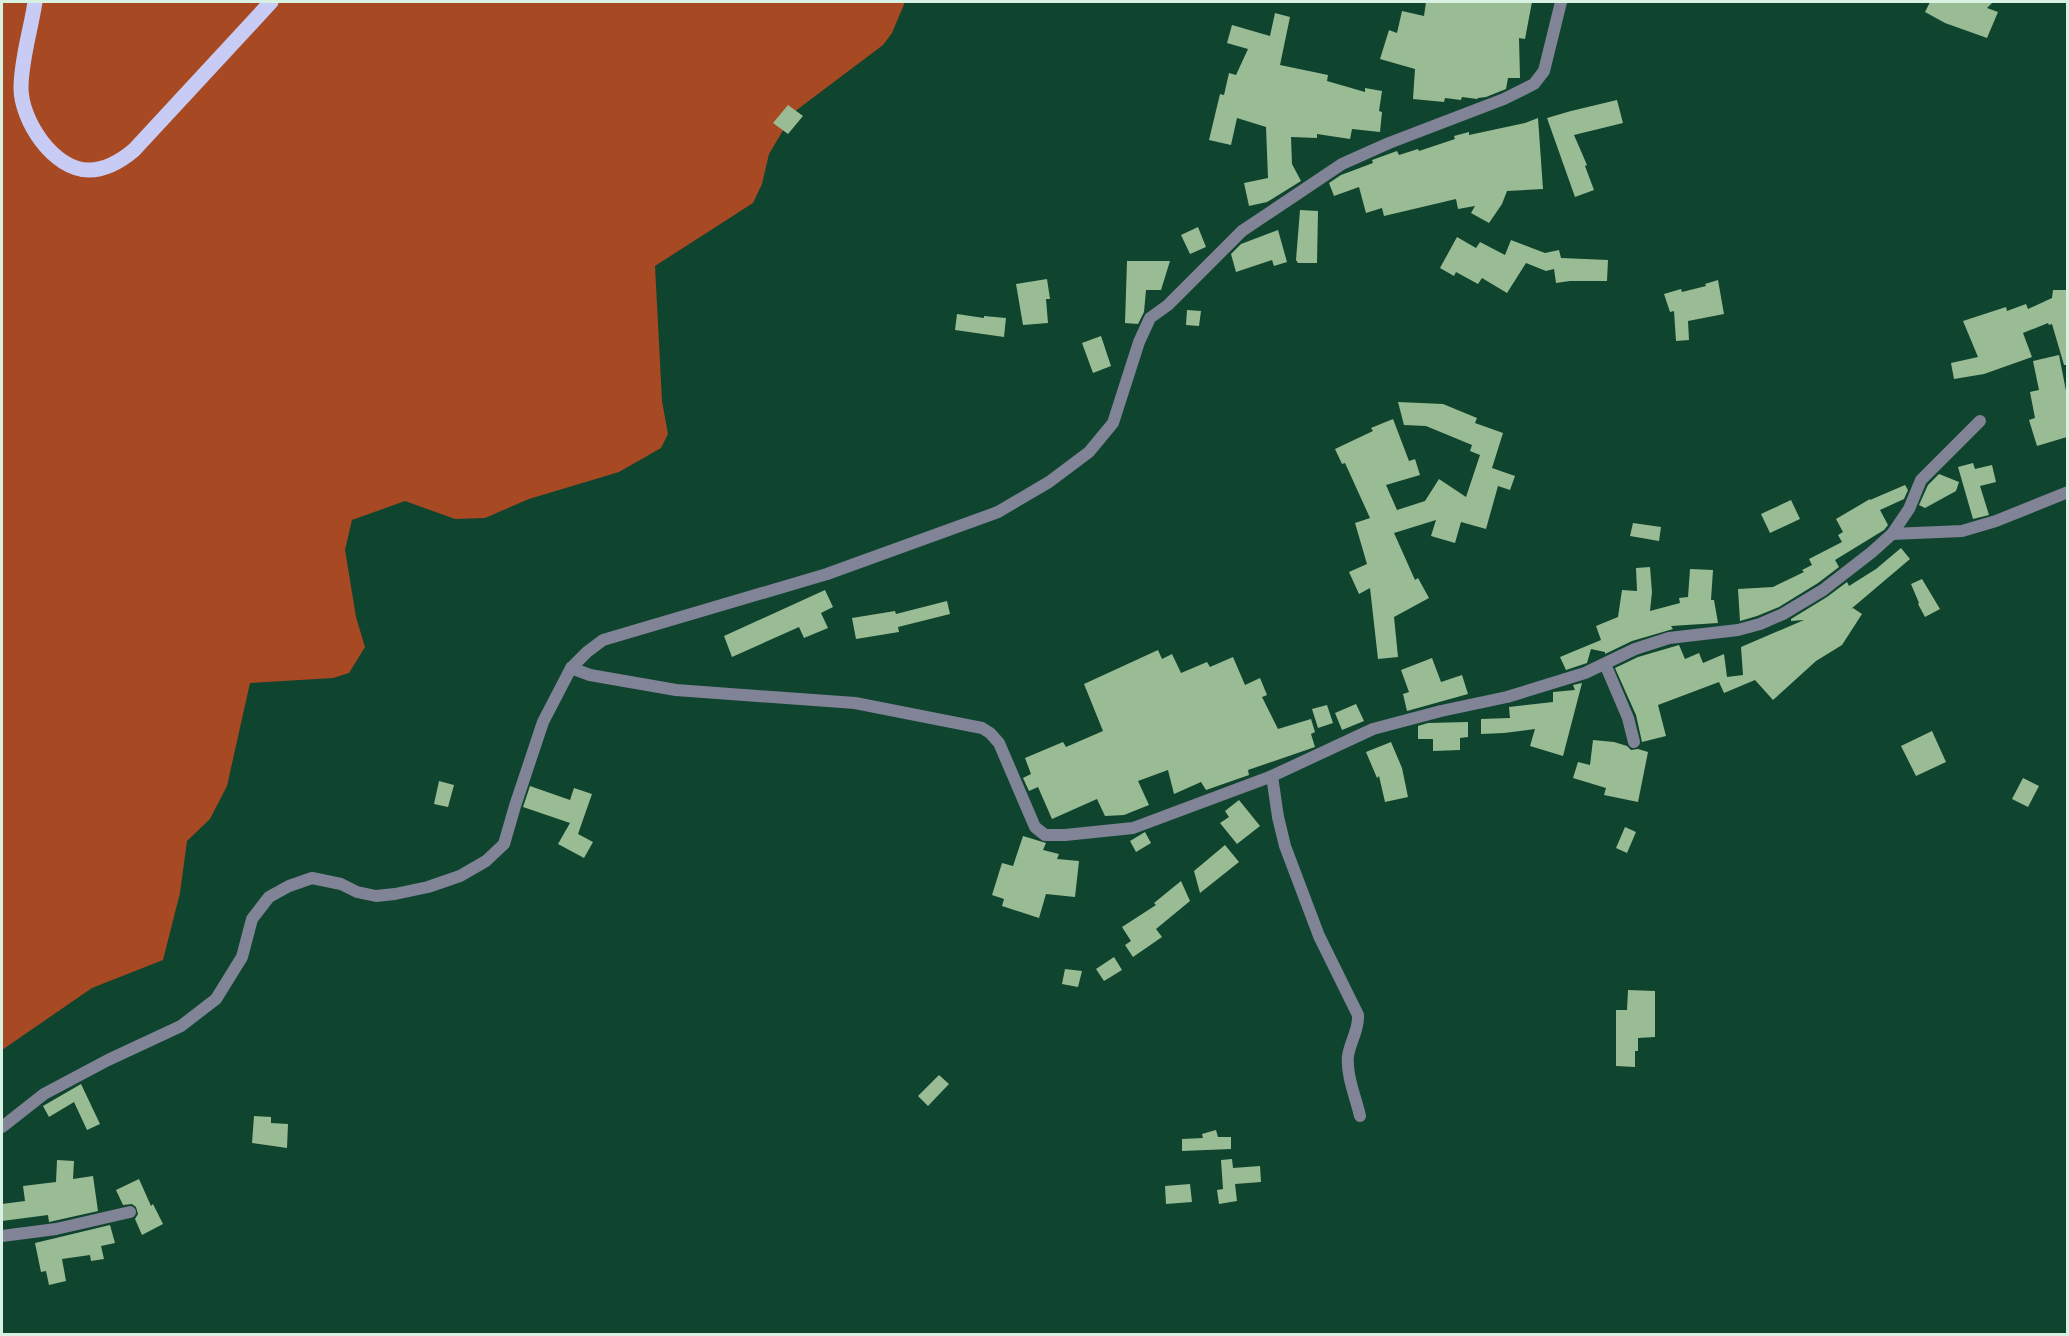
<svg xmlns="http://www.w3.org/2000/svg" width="2069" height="1336" font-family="Commissioner,sans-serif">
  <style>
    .forest { fill: #a74922 }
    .building { fill: #9abc94 }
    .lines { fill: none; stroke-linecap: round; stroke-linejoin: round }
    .minor { stroke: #818397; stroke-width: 12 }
    .primary { stroke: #c8ccf5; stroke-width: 15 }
  </style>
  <rect width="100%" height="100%" fill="#0f442e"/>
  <path class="forest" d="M2,2H905L892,33L883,45L794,112L769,154L762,184L753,203L655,266L662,401L668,434L661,448L619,472L529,499L485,518L455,519L405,501L352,520L345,550L356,617L365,647L349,673L333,678L250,683L227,786L210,819L187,841L180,893L163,960L92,988L2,1050Z"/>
  <g class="building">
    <path d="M1426,2H1532L1525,39L1519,38L1520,78H1508L1506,89L1486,97L1478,98L1477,99L1462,97L1461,100L1445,98L1444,102L1413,99L1415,69L1380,59L1389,30L1397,33L1402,11L1424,16Z"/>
    <path d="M1930,2H1993L1987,8L1998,12L1987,38L1945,23L1925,12Z"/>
    <path d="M1275,13L1290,17L1280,65L1328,75L1327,81L1365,92V88L1382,91L1379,111L1382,112L1380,132L1352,129L1350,139L1317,134V138L1291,137L1292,164L1301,181L1267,202L1249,206L1244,183L1268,178L1266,127L1237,118L1231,145L1209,140L1220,94L1224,95L1229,73L1236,75L1248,49L1227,43L1232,25L1270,36Z"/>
    <path d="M1617,100L1623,123L1574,135L1587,165L1585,166L1594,190L1575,197L1547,118L1571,111Z"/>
    <path d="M788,105L803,116L788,134L773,123Z"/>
    <path d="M1538,118L1543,189L1507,191L1502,204L1489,223L1471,213L1475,206L1458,209L1456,199L1384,216L1382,208L1366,213L1359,187L1334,196L1329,183L1341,175L1373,163L1372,160L1397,151L1399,155L1418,149L1419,151L1455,139L1454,136L1469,132V135L1525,123Z"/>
    <path d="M1300,210L1318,211L1317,263H1298L1296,260Z"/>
    <path d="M1198,227L1206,247L1190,254L1181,235Z"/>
    <path d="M1278,230L1287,262L1274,266L1272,260L1236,272L1231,254L1241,244Z"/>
    <path d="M1457,237L1476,248L1480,242L1505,255L1511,240L1545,253L1559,250L1561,258L1608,260L1607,281H1570L1556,283L1554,269L1546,271L1526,263L1507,293L1482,278L1478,284L1456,272L1454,276L1440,268Z"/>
    <path d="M1127,261H1170L1161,290H1146L1144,312L1138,324L1125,323Z"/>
    <path d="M1047,279L1050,299H1046L1048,323L1023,325L1016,284Z"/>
    <path d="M1718,280L1724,314L1688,321L1689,340L1676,341L1674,311L1670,312L1664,294L1681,289L1682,292L1706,286L1705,284Z"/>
    <path d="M2053,290H2067V365H2064L2052,324L2049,325L2048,323L2023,333L2032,357L1984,374L1954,379L1951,363L1978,357L1963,321L2006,307L2007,311L2026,304L2028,309L2052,298Z"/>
    <path d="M1187,310L1201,311L1199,326L1186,325Z"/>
    <path d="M957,314L984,318V316L1006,318L1004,337L955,330Z"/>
    <path d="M1101,336L1111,366L1093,373L1082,343Z"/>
    <path d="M2059,355L2067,396V437L2037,446L2029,420L2035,418L2030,392L2039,390L2033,361Z"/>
    <path d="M1398,402L1443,404L1477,418L1475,423L1503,433L1492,468L1515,476L1510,490L1498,486L1486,529L1461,522L1455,543L1431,536L1436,520L1394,533L1415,580L1418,578L1429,598L1394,617L1398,657L1378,659L1370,588L1359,594L1349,572L1367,564L1355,523L1370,518L1345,463L1342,464L1335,449L1373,431L1371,428L1393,419L1409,461L1415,459L1420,475L1386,485L1397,510L1425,501L1439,479L1466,497L1480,455L1470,451L1472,445L1426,426L1404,425Z"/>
    <path d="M1973,463L1975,469L1992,465L1996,482L1980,486L1989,515L1973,519L1958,467Z"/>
    <path d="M1939,474L1959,482L1956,491L1925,508L1919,505L1928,485Z"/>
    <path d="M1905,485L1908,490L1904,499L1880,510L1888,525L1884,530L1835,560L1839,567L1818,583L1779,607L1757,616L1740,621L1738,589L1773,587L1804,572L1802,570L1812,565L1809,559L1842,542L1838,535L1843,532L1836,519L1870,499V500Z"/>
    <path d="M1791,500L1800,519L1770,533L1761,514Z"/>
    <path d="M1633,523L1661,527L1659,541L1630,536Z"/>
    <path d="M1901,548L1910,559L1851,609L1853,608L1862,614L1842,645L1816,661L1773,700L1755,680L1724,693L1719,682L1658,705L1666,736L1642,742L1636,715L1615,668L1638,657L1679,645L1685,659L1699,653L1703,663L1724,654L1727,677L1743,675L1741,647L1804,620L1791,621V619L1827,597L1847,582L1849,586L1876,569Z"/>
    <path d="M1650,567L1652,592L1650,611L1680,603L1679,598L1688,597L1690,569L1713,570L1711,600H1714L1718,623L1671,626L1673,629L1632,641L1605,654V652L1591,649L1587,663L1566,670L1560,657L1601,640L1596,626L1618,617L1622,590L1637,591L1636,568Z"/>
    <path d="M1922,579L1940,609L1925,617L1918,604L1919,603L1911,584Z"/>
    <path d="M825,590L833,607L821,613L828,628L804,638L799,627L732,657L724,636Z"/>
    <path d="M947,601L950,614L898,627L899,632L856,639L852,618L895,611L896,614Z"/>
    <path d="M1158,650L1162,659L1172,654L1181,673L1207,662L1210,667L1233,657L1245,685L1260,678L1267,695L1262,697L1278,729L1311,719L1315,732L1311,734L1315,747L1248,770L1249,775L1206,790L1201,782L1174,794L1168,770L1138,781L1149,805L1124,815L1105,816L1097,799L1052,819L1038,787L1029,791L1023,778L1031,774L1025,758L1063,742L1066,747L1103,731L1084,684Z"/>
    <path d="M1432,658L1441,682L1462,675L1468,694L1407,711L1403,694L1409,692L1401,670Z"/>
    <path d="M1582,683L1563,756L1530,746L1535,729L1504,733L1481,734V719L1510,718L1509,707L1553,702V692L1575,690L1573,685Z"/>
    <path d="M1356,704L1364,721L1342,730L1335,713Z"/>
    <path d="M1327,705L1333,723L1318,728L1312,709Z"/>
    <path d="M1468,722V737L1460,738V750L1433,751V739H1418V726L1428,723Z"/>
    <path d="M1932,731L1946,762L1916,776L1901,746Z"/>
    <path d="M1593,740L1614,742L1627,746L1631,750L1638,749L1648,752L1638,802L1604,795L1606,788L1573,778L1578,762L1590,765Z"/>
    <path d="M1391,742L1402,768L1408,797L1385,802L1379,776L1377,778L1366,752Z"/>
    <path d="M2023,778L2039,786L2028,807L2012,799Z"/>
    <path d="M439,781L454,785L448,807L434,804Z"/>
    <path d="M530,786L570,800L574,788L592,794L578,834L593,842L584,858L558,844L570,823L523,807Z"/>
    <path d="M1239,800L1260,826L1237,844L1220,823L1229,817L1225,811Z"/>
    <path d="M1625,827L1636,832L1627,853L1616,848Z"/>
    <path d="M1145,832L1151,843L1136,852L1130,841Z"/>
    <path d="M1023,836L1046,843L1043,850L1059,854L1057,859L1079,861L1075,897L1046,894L1039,918L1002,906L1004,899L992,895L1002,863L1013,866Z"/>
    <path d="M1225,845L1239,862L1200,893L1194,871Z"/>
    <path d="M1181,881L1190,901L1156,929L1162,937L1133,957L1125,945L1131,941L1122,927L1156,905L1154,903Z"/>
    <path d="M1114,957L1122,970L1104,981L1096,969Z"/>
    <path d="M1065,969L1082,971L1078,987L1062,984Z"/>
    <path d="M1628,990L1655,991V1037L1638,1038V1051H1635V1067L1616,1066V1010H1627Z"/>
    <path d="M939,1075L949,1084L928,1106L918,1096Z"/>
    <path d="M81,1084L100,1124L87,1130L74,1102L49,1117L43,1106Z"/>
    <path d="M254,1116L271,1117V1123L288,1124L287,1148L252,1143Z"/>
    <path d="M1216,1130L1218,1137H1231V1149L1182,1151V1139L1203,1138L1202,1134Z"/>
    <path d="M1232,1159L1233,1168L1260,1166L1261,1182L1235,1184L1237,1201L1219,1204L1217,1190L1223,1189L1221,1160Z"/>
    <path d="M57,1160L74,1161L73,1179L93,1176L98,1211L49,1222L48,1215L2,1221V1204L25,1201L23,1186L56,1182Z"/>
    <path d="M139,1179L151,1206L153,1204L163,1224L142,1235L135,1219L138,1214L136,1207L132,1204L123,1205L116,1190Z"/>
    <path d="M1190,1184L1192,1202L1166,1204L1165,1186Z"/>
    <path d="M110,1225L115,1243L101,1246L104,1259L91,1261L90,1255L62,1259L66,1281L49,1285L46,1271L41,1272L35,1243Z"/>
  </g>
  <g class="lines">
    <g class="minor">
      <path d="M1892,534L1962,531L1996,521L2068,492"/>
      <path d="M1605,664L1628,718L1634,742"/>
      <path d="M571,668L587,652L603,640L827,574L998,512L1049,482L1089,452L1113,423L1139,342L1150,318L1168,305L1242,231L1342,164L1389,143L1504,99L1534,84L1544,71L1561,2"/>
      <path d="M1272,776L1278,817L1285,846L1319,936L1358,1015C1359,1030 1350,1042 1348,1056C1346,1075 1356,1098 1360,1116"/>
      <path d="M2,1127L44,1094L108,1060L181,1026L216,999L242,957L252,919L269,897L289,886L312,878L341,884L357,892L376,896L395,894L428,887L460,876L486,861L504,844L515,806L543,722L571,668L590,675L676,690L855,703L982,728L990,733L999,743L1035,827L1045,835H1065L1133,828L1272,776L1373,729L1441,711L1507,697L1585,673L1635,649L1669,638L1738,630L1760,624L1783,614L1823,590L1872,552L1892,534L1909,509L1921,480L1980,421"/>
      <path d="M2,1236L56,1229L130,1212"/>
    </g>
    <path class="primary" d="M35,2C31,29 21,60 21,88C21,120 53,170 89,170C106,170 121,161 134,150L271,2"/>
  </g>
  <rect width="2069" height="1336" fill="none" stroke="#d7f1e3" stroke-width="6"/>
</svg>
